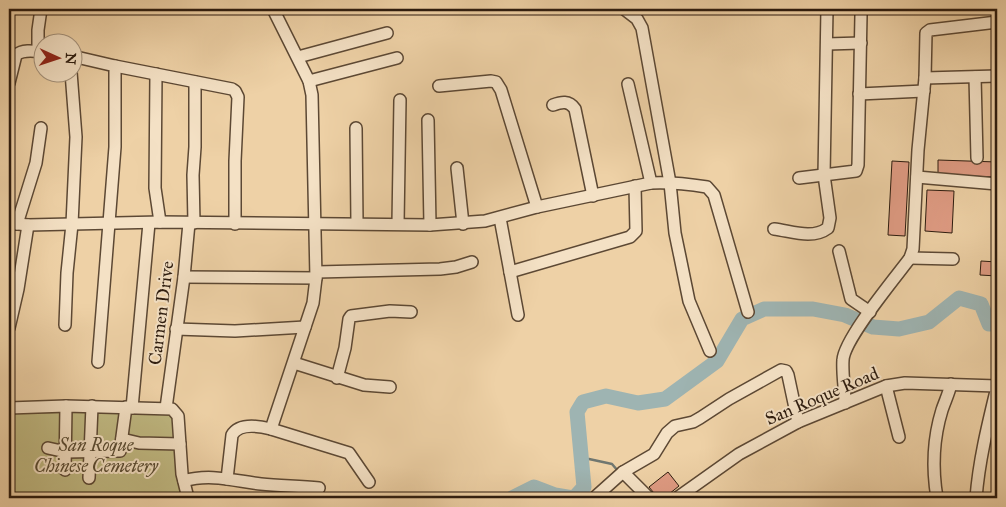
<svg xmlns="http://www.w3.org/2000/svg" width="1006" height="507" font-family="'IM FELL Great Primer',serif">
  <style>
    .green { fill: #c0b982; stroke: #766a48 }
    .lines { fill: none; stroke-linecap: round; stroke-linejoin: round }
    .stream { stroke: #707770; stroke-width: 2.5 }
    .river { stroke: #9eb4b2; stroke-width: 15 }
    .building { fill: #df9b83; stroke: #2c1b0e }
    .minor-casing { stroke: #5c4834; stroke-width: 14 }
    .minor { stroke: #f4e1c5; stroke-width: 11 }
    .labels { text-anchor: middle; stroke-width: 4; stroke-linejoin: round; paint-order: stroke }
    .street-label { font-size: 18px; fill: #2c1b0e; stroke: #f4e1c5 }
    .park-label { font-size: 18px; font-style: italic; fill: #584a31; stroke: #f4e1c5 }
  </style>
  <rect width="100%" height="100%" fill="#eed1a6"/>
  <filter id="stains"><feTurbulence type="fractalNoise" baseFrequency=".004" numOctaves="4"/><feColorMatrix values="0 0 0 0 .2 0 0 0 0 .09 0 0 0 0 .02 0 0 0 .5 -.17"/></filter>
  <radialGradient id="worn" r=".72"><stop offset=".6" stop-color="#630" stop-opacity="0"/><stop offset="1" stop-color="#630" stop-opacity=".3"/></radialGradient>
  <path class="green" d="M149,412L175,414L184,498H9V413Z"/>
  <g class="lines">
    <path class="stream" d="M589,459L612,464L618,471"/>
    <g class="river">
      <path d="M512,498L534,487L555,495L573,498"/>
      <path d="M574,498L584,487L577,412L583,402L606,396L638,403L665,399L717,361L742,319L764,309H813L845,315L873,327L899,329L929,322L959,298L981,304L989,324H997"/>
    </g>
  </g>
  <g class="building">
    <path d="M938,160L997,162V177L938,175Z"/>
    <path d="M892,161L909,162L905,236L888,235Z"/>
    <path d="M927,190L954,191L952,233L925,231Z"/>
    <path d="M981,261L997,262V276L980,275Z"/>
    <path d="M668,472L679,486L664,498H658L649,487Z"/>
  </g>
  <g class="lines">
    <defs>
      <g id="minor">
        <path d="M624,9L637,19L642,28L670,183L675,233L680,257L689,301L710,351"/>
        <path d="M827,44L861,43"/>
        <path d="M38,52V30L41,9"/>
        <path d="M72,56L115,66V147L98,362"/>
        <path d="M298,57L387,33"/>
        <path d="M115,66L232,89L235,91L238,97L235,161V224"/>
        <path d="M156,74L155,188L160,222"/>
        <path d="M975,77L977,158"/>
        <path d="M925,78L997,76"/>
        <path d="M309,81L397,58"/>
        <path d="M9,83L16,55C23,49 34,51 42,52"/>
        <path d="M628,84L651,183"/>
        <path d="M439,86L491,81L496,82L501,90L537,207"/>
        <path d="M859,94L924,91"/>
        <path d="M553,105C561,102 569,100 575,109L593,196"/>
        <path d="M428,120L430,225"/>
        <path d="M356,128L357,223"/>
        <path d="M457,168L463,224"/>
        <path d="M917,177L997,184"/>
        <path d="M799,178L856,171L858,165L861,15"/>
        <path d="M500,218L518,315"/>
        <path d="M9,223L28,225L160,222L430,225L485,221L537,207L651,183C670,182 688,184 707,187L714,195L748,312"/>
        <path d="M194,223L193,175L195,147V82"/>
        <path d="M398,223L400,100"/>
        <path d="M17,224L36,163L41,128"/>
        <path d="M774,229C791,231 812,240 828,228L830,218L824,175L827,9"/>
        <path d="M839,251L851,299L870,312"/>
        <path d="M910,258L953,259"/>
        <path d="M317,272L440,269L456,267L472,262"/>
        <path d="M510,272L630,237L636,231L635,186"/>
        <path d="M184,277L316,278"/>
        <path d="M65,325L67,273L72,224L76,137L71,72"/>
        <path d="M9,328L18,289L28,225"/>
        <path d="M176,329L235,331L305,327"/>
        <path d="M294,363L364,385L390,387"/>
        <path d="M337,378L345,348L349,319L351,316L390,311L411,312"/>
        <path d="M886,386L899,437"/>
        <path d="M845,403C845,389 842,374 843,360C844,339 895,278 910,258L913,249L918,150L925,78L926,33L930,30L997,22"/>
        <path d="M9,408L66,406L172,409L178,416L182,474L188,498"/>
        <path d="M132,408L149,223"/>
        <path d="M166,408L184,277L189,223"/>
        <path d="M271,429L349,453L369,482"/>
        <path d="M122,439L139,443L180,444"/>
        <path d="M48,448L66,452L120,451L126,407"/>
        <path d="M65,470L66,406"/>
        <path d="M623,472L649,498"/>
        <path d="M89,478L92,406"/>
        <path d="M227,479L232,435C239,423 259,426 271,429L313,303L316,278L312,95L309,81L273,9"/>
        <path d="M184,481C210,473 235,481 261,484C280,486 299,486 319,488"/>
        <path d="M594,498L623,472L654,454L667,433L675,426L693,422L700,418L729,399L781,370L786,371L788,375L798,422"/>
        <path d="M677,498L739,454L798,422L886,386L905,383L997,386"/>
        <path d="M937,498C932,468 933,439 942,410C945,401 949,393 951,384"/>
        <path d="M976,498C979,460 988,424 997,387"/>
      </g>
    </defs>
    <use href="#minor" class="minor-casing"/>
    <use href="#minor" class="minor"/>
  </g>
  <g class="labels">
    <g class="street-label">
      <text transform="translate(161 313) rotate(-83)" y="6">Carmen Drive</text>
      <text transform="translate(822 396) rotate(-23)" y="6">San Roque Road</text>
    </g>
    <g class="park-label">
      <text x="96" y="451">San Roque<tspan x="96" dy="21">Chinese Cemetery</tspan></text>
    </g>
  </g>
  <rect width="1006" height="507" fill="none" stroke="#eed1a6" stroke-width="30"/>
  <rect x="10" y="10" width="986" height="487" fill="none" stroke="#2c1b0e" stroke-width="2.5"/>
  <rect x="15" y="15" width="976" height="477" fill="none" stroke="#2c1b0e"/>
  <g transform="translate(58 58) rotate(93)"><circle r="24" fill="#f4e1c5" stroke="#a4927c"/>
  <path d="M0-4L9 19L0 12L-9 19Z" fill="#8f2418"/>
  <text y="-8" font-size="14" font-weight="bold" text-anchor="middle" fill="#2c1b0e">N</text>
  </g>
  <rect width="100%" height="100%" filter="url(#stains)"/>
  <rect width="100%" height="100%" fill="url(#worn)"/>
</svg>
